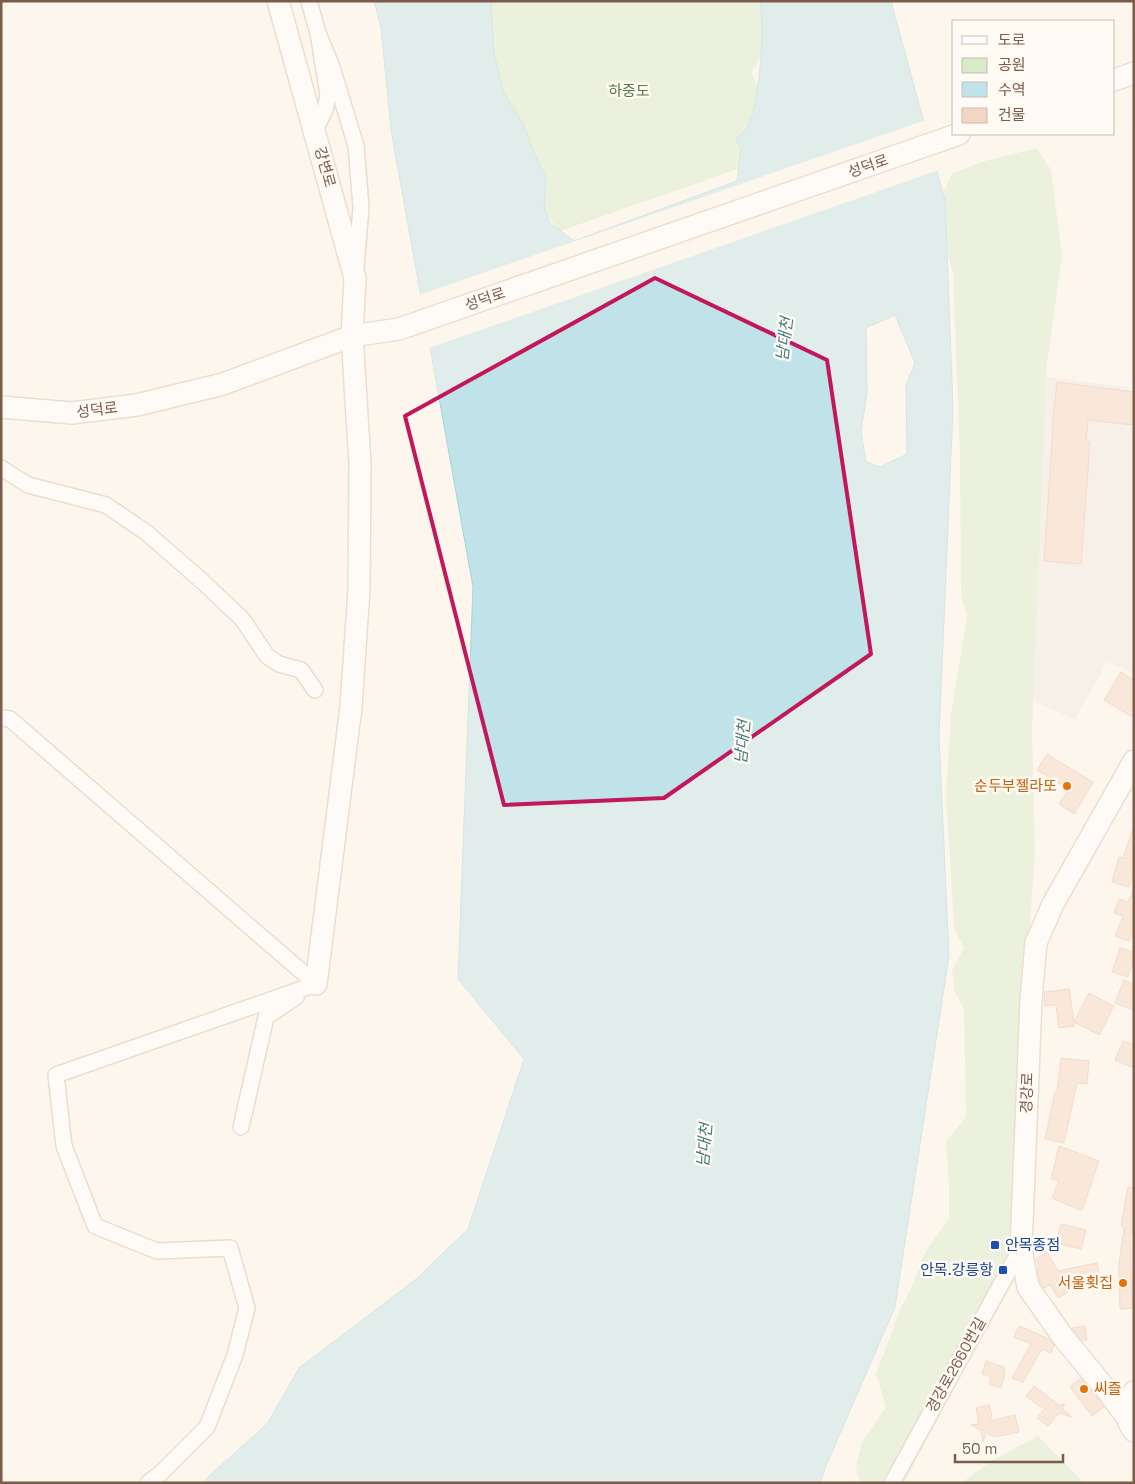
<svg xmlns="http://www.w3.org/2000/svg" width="1135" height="1484" font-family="'Space Grotesk','Noto Sans KR',sans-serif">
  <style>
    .industrial { fill: #efe9e4 }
    .green { fill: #d8ecc9; fill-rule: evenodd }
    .water { fill: #bfe3e8; stroke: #a5d3da; fill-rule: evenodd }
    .pier { fill: #fdf6ec }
    .building { fill: #f3d5c3; stroke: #e6bba3 }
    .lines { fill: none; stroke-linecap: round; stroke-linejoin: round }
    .street-casing { stroke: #d1beb0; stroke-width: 18 }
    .secondary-casing { stroke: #d6c0b0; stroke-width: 24 }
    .street { stroke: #fff; stroke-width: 15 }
    .secondary { stroke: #fff; stroke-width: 21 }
    .marked { fill: none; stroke: #c2185b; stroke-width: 4; stroke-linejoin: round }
    .food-dot { fill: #e8710a; stroke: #fffaf3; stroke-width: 2 }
    .transit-dot { fill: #1a4fb4; stroke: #fffaf3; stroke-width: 2 }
    .labels { text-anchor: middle; stroke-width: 5; stroke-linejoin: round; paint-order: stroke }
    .park-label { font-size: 15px; fill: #537a41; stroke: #fffaf3 }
    .street-label { font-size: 15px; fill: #7a5c4d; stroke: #fffaf3 }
    .food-label { font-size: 15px; fill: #c56008; stroke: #fffaf3; text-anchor: end }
    .transit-label { font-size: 15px; fill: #164399; stroke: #fffaf3; text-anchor: start }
    .water-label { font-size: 16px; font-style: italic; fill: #437c86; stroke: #fffaf3 }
  </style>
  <rect width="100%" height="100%" fill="#fdf6ec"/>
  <path class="industrial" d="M1040,376L1134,388V673L1107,662L1075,719L1027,699Z"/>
  <g class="green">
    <path d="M461,1H763L765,9L761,56L751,73L770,109L758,162L560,231L534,200Z"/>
    <path d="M1037,148L1051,170L1062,255L1047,364L1032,731L1035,850L1024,1016L1016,1245L940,1415L904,1483H860L856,1467L862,1442L886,1407L876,1374L901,1307L910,1291L924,1254L949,1218V1182L946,1141L966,1117L964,1010L954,990L952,970L964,948L954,928L946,794L951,714L967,616L961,596L960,460L953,273L940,226L939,202L952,173L985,161ZM992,865V866L985,1140Z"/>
    <path d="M1038,1436L1084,1483H961L993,1460Z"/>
  </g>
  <path class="water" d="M374,1H491L494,54L504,93L523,123L532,148L546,178L544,208L550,223L574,241L737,181L741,149L736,138C740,135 745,132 747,128C760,103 765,28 760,1H891L945,200L953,408L939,736L949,956L895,1307L826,1466L820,1483H204L209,1476L267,1424L299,1368L415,1280L468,1229L524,1059L458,979L473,587L391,130L381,27ZM895,315L915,363L906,385L907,454L880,467L866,462L861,432L867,392L866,328Z"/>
  <path class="pier" d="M926,120L939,170L429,348L419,295Z"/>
  <g class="building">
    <path d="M1057,382L1134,392V425L1088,420L1086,442H1090L1081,564L1044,561L1053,426H1052Z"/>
    <path d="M1121,672L1134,680V718L1104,700Z"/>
    <path d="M1047,754L1093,782L1074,814L1059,804L1069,789L1037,770Z"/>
    <path d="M1132,831H1134V871L1129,887L1112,882L1119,857L1123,858Z"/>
    <path d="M1133,890L1134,927L1129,941L1115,936L1123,916L1114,913L1119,899L1128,902Z"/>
    <path d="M1120,948L1134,952V959L1128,977L1112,972Z"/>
    <path d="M1124,980L1134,984V1010L1115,1003Z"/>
    <path d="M1069,989L1074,1022L1089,993L1114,1006L1099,1035L1074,1022V1026L1059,1028L1056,1005L1045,1006L1044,992Z"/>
    <path d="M1123,1041L1134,1045V1068L1115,1060Z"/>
    <path d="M1061,1058L1089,1061L1087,1084L1077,1083L1064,1143L1045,1139L1055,1092L1057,1093Z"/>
    <path d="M1059,1146L1099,1161L1082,1211L1052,1198L1059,1181L1051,1179Z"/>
    <path d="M1128,1187L1134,1188V1234L1130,1233L1132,1308L1120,1309L1119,1263L1124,1229L1121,1225Z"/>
    <path d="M1061,1224L1086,1230L1081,1249L1056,1243Z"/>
    <path d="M1047,1252L1058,1271L1097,1263L1101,1283L1074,1288L1058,1298L1050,1285L1044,1288L1040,1282L1037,1269L1040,1268L1036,1259Z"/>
    <path d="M1019,1326L1049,1339L1054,1345L1051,1353L1042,1349L1023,1382L1012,1378L1031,1344L1014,1337Z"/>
    <path d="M1085,1326L1087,1340H1082L1072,1328Z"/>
    <path d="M986,1361L1004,1367L1005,1373L1001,1388L989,1384L991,1377L982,1374Z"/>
    <path d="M1081,1378L1104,1407L1092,1416L1070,1387Z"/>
    <path d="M1034,1386L1059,1405L1066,1404L1062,1408L1072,1417L1059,1413L1048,1426L1037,1418L1045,1408L1039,1406L1026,1396Z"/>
    <path d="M989,1405L992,1415L990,1421L1015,1415L1019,1432L994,1437L986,1433L983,1442L981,1430L971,1425L979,1424L976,1408Z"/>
  </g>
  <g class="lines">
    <defs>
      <g id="street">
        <path d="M309,1L318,33"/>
        <path d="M315,130L325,110L328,95L318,33L332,67L356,146L361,207L356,267"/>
        <path d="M1,468L28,485L106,505L147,533L202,581L243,620L267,656L279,664L301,670L315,690"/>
        <path d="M1,718L10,719L316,984"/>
        <path d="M241,1127L266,1017L296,997"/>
        <path d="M148,1483L161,1473L207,1427L235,1355L247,1308L230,1248L157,1251L95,1226L64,1146L56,1075L316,984"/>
        <path d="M892,1483L1021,1248"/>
      </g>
      <g id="secondary">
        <path d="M278,1L355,278L352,336L360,463L359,589L351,707L316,984"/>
        <path d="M1114,80L1134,73"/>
        <path d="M1,407L72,413L137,405L223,384L352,336L399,329L959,134"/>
        <path d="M1134,1392C1124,1405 1124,1418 1134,1431"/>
        <path d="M1126,1416L1109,1393L1063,1337L1028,1287L1021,1248L1031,1000L1036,943L1053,904L1134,761"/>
      </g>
    </defs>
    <use href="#street" class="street-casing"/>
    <use href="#secondary" class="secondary-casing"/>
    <use href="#street" class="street"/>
    <use href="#secondary" class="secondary"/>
  </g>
  <path d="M0 0H1135V1484H0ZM655,278L827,360L871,654L664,798L504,805L405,416Z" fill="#fdf6ec" fill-opacity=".55" fill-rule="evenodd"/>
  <path class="marked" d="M655,278L827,360L871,654L664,798L504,805L405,416Z"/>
  <g class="food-dot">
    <circle cx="1067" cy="786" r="5"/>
    <circle cx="1123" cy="1283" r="5"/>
    <circle cx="1084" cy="1389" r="5"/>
  </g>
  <g class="transit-dot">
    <rect x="990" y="1240" width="10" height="10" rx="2.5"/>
    <rect x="998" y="1265" width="10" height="10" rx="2.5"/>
  </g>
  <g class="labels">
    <g class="park-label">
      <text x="629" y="96">하중도</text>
    </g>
    <g class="street-label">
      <text transform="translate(868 166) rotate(-19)" y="5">성덕로</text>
      <text transform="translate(325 167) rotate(75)" y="5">강변로</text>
      <text transform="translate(485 299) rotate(-19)" y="5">성덕로</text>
      <text transform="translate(97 410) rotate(-7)" y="5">성덕로</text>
      <text transform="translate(1027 1093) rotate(-88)" y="5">경강로</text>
      <text transform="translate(956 1365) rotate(-61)" y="5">경강로2660번길</text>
    </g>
    <g class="food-label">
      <text x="1057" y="791">순두부젤라또</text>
      <text x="1113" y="1288">서울횟집</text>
      <text x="1094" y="1394" text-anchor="start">씨즐</text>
    </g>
    <g class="transit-label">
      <text x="1005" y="1250">안목종점</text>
      <text x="993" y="1275" text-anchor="end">안목.강릉항</text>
    </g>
    <g class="water-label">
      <text transform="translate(784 339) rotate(-83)" y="6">남대천</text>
      <text transform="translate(742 742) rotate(-85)" y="6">남대천</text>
      <text transform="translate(704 1145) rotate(-85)" y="6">남대천</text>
    </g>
  </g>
  <rect width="1135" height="1484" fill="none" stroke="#7a5c4d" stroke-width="5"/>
  <rect x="952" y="20" width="162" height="115" fill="#fffaf3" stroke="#cabbb1"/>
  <rect x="962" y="36" width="25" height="8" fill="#ffffff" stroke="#cabbb1"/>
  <text x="998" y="45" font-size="15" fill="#7a5c4d">도로</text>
  <rect x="962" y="58" width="25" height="15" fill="#d8ecc9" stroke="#cabbb1"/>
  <text x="998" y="70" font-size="15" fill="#7a5c4d">공원</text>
  <rect x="962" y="82" width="25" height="15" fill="#bfe3e8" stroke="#cabbb1"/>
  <text x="998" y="95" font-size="15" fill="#7a5c4d">수역</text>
  <rect x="962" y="108" width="25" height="15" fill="#f3d5c3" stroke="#cabbb1"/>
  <text x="998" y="120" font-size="15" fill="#7a5c4d">건물</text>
  <path d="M955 1454v8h108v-8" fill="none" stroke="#7a5c4d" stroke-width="2.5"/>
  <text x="962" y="1454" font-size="15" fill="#7a5c4d" stroke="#fffaf3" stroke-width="4" paint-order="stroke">50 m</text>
</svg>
